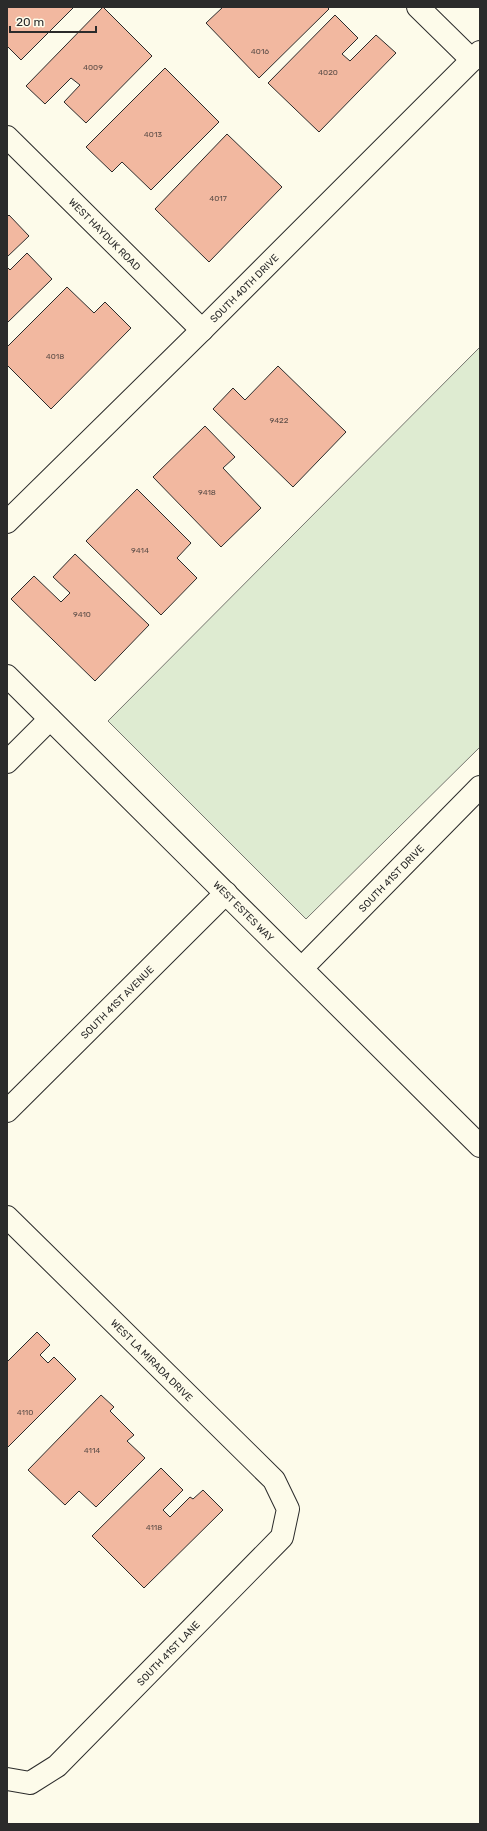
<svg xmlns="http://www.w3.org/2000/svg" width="487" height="1831" font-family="Rubik,sans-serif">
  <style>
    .green { fill: #deebd1; stroke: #74746e }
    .building { fill: #f2b8a0; stroke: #2b2b2b }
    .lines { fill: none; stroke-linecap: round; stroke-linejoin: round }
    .street-casing { stroke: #2b2b2b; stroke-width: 24 }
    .street { stroke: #fdfbea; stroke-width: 22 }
    .labels { text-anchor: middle; stroke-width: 3; stroke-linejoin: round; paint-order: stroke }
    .number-label { font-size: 8px; fill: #5d4e48 }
    .street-label { font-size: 10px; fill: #2b2b2b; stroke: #fdfbea }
  </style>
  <rect width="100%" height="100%" fill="#fdfbea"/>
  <path class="green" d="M480,347V747L306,919L108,721Z"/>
  <g class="building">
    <path d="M7,7H74L21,60L7,46Z"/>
    <path d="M103,7L152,56L86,123L64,102L80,85L71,78L45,104L26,86Z"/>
    <path d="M223,7H327L329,9L259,78L206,23Z"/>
    <path d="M335,15L358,38L342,54L350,61L376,35L396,53L319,132L268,83Z"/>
    <path d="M165,68L219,122L151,190L122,162L112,172L86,147Z"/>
    <path d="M227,134L282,187L209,262L155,209Z"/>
    <path d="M9,215L29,236L7,257V217Z"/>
    <path d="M27,253L52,279L7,323V267L10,270Z"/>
    <path d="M67,287L94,313L105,302L131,328L51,409L7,365V347Z"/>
    <path d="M278,366L346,432L293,487L213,409L233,388L245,400Z"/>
    <path d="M205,426L235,457L223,468L261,508L221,547L153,477Z"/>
    <path d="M137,489L191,543L177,558L197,578L161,615L86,541Z"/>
    <path d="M75,554L149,625L95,681L11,599L34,576L61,602L70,593L53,577Z"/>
    <path d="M37,1332L50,1345L40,1355L48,1363L54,1357L76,1379L8,1447L7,1445V1362Z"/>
    <path d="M101,1395L114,1407L110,1411L134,1435L127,1441L145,1458L96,1507L79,1491L65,1505L28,1470Z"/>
    <path d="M161,1468L183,1490L163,1510L170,1517L190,1497L193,1499L203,1490L223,1510L144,1588L92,1536Z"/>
  </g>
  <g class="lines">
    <defs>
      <g id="street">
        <path d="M418,7L472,60"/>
        <path d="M7,137L202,330"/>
        <path d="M7,522L202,330L480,52"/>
        <path d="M7,676L480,1146"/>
        <path d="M7,762L50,719"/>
        <path d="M302,968L480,787"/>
        <path d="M7,1111L226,893"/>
        <path d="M7,1217L274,1480L288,1509L282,1537L57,1766L30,1783L7,1779"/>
      </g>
    </defs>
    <use href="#street" class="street-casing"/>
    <use href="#street" class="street"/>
  </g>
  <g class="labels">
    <g class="number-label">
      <text x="260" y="54">4016</text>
      <text x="93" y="70">4009</text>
      <text x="328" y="75">4020</text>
      <text x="153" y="137">4013</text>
      <text x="218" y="201">4017</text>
      <text x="55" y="359">4018</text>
      <text x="279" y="423">9422</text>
      <text x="207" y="495">9418</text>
      <text x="140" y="553">9414</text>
      <text x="82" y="617">9410</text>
      <text x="25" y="1415">4110</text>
      <text x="92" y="1453">4114</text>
      <text x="154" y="1530">4118</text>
    </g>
    <g class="street-label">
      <text transform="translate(105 234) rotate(45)" y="4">WEST HAYDUK ROAD</text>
      <text transform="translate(244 288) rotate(-45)" y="4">SOUTH 40TH DRIVE</text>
      <text transform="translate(391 878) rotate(-46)" y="4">SOUTH 41ST DRIVE</text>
      <text transform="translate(244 911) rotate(45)" y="4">WEST ESTES WAY</text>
      <text transform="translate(117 1002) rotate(-45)" y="4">SOUTH 41ST AVENUE</text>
      <text transform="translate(152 1360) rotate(45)" y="4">WEST LA MIRADA DRIVE</text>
      <text transform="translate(168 1653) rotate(-46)" y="4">SOUTH 41ST LANE</text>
    </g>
  </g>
  <rect width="487" height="1831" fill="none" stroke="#2b2b2b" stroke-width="16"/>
  <path d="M10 26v6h86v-6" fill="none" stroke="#2b2b2b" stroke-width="2"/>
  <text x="16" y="26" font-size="12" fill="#2b2b2b" stroke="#fdfbea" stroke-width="3" paint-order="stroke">20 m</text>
</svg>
